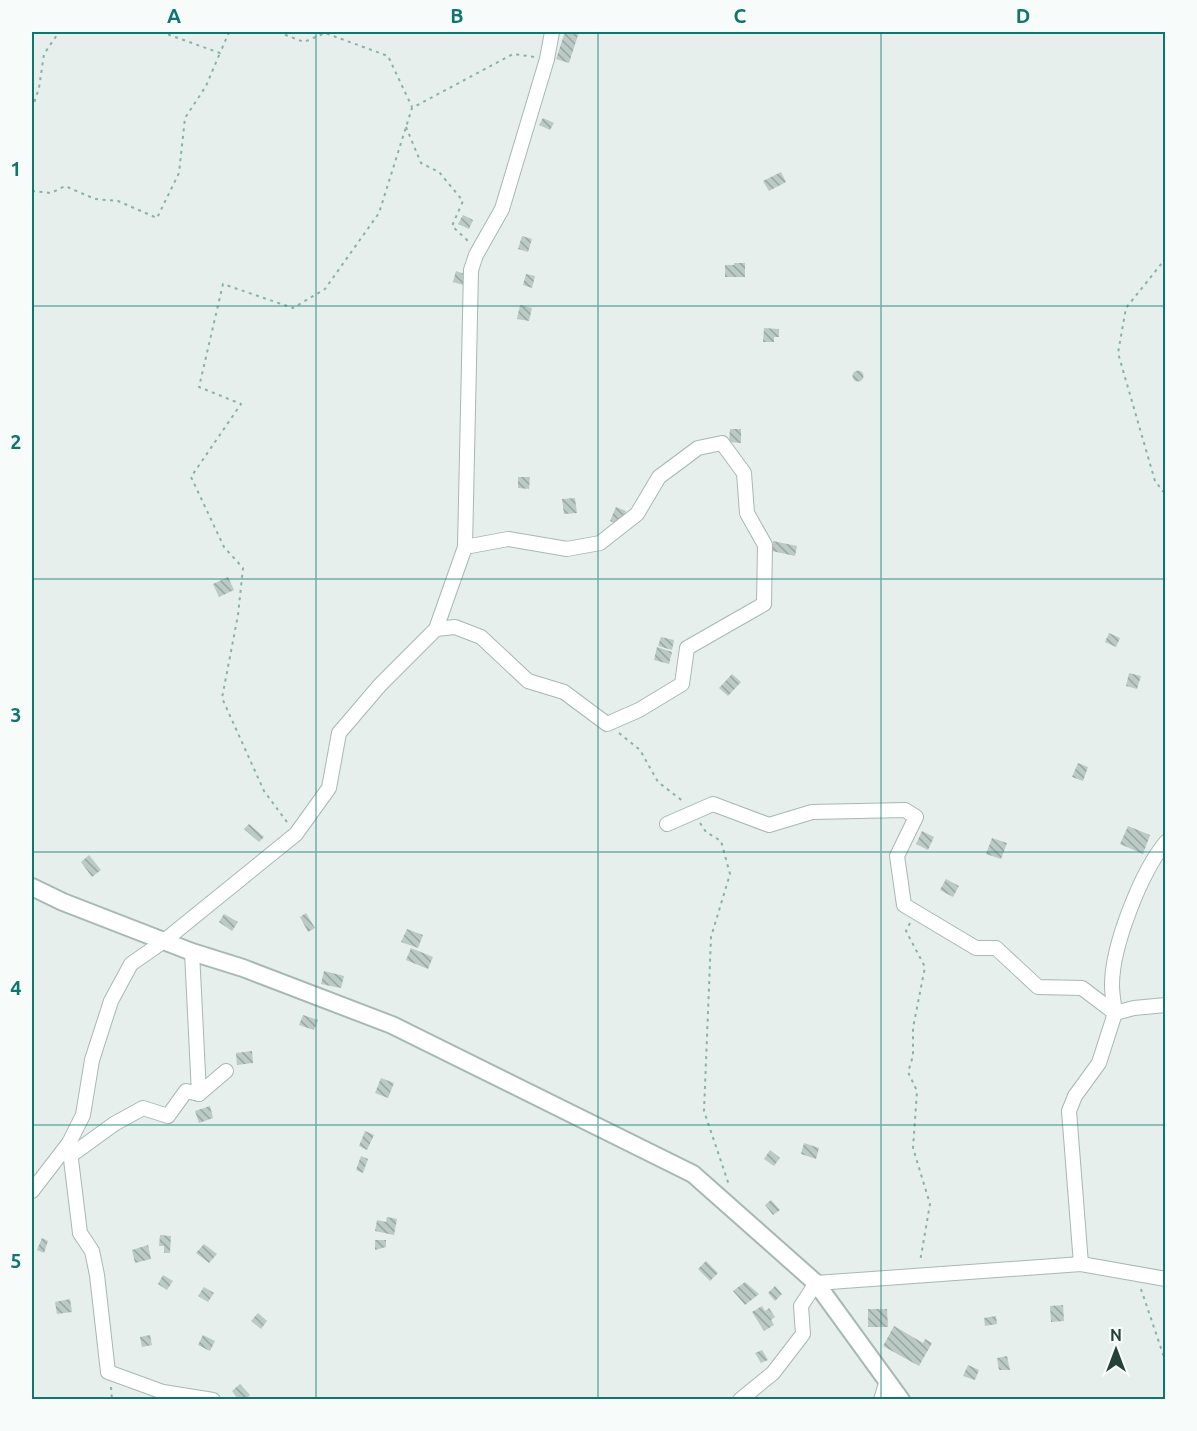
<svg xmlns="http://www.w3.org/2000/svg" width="1197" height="1431" font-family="Ubuntu,sans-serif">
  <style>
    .building { fill: url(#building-back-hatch) }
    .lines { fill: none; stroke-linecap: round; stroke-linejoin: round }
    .minor-casing { stroke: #a8b8b2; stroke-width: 16 }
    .tertiary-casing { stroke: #a8b8b2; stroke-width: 20 }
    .path { stroke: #86b3a5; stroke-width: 2; stroke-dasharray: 3 4.5; stroke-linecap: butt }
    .minor { stroke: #fff; stroke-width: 14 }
    .tertiary { stroke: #fff; stroke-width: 16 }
    .grid { fill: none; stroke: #0f766e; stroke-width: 1.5; stroke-opacity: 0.55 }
    .neatline { fill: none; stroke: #0f766e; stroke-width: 2 }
    .grid-label { font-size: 20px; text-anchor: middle; font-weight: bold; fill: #0f766e }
  </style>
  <defs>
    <pattern id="building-back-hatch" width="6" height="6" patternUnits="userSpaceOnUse" patternTransform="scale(1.5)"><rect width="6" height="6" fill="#bbcac4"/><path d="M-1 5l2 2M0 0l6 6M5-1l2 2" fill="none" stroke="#98a6a0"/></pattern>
  </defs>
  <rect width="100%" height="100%" fill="#e6efeb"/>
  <g class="building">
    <path d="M565,32H579L569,63L556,59Z"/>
    <path d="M543,118L554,123L550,130L539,125Z"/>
    <path d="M781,172L786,182L769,191L763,181Z"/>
    <path d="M463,215L473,220L469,229L458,224Z"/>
    <path d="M522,236L532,239L528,252L518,249Z"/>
    <path d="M734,263H745V277H725V265H734Z"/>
    <path d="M456,271L467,275L463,285L453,282Z"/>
    <path d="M526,274L535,276L532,288L523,285Z"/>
    <path d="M520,305L532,308L529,321L517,319Z"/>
    <path d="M764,328L779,329V337H774V342H763Z"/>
    <circle cx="858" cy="376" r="5.5"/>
    <path d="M730,429H741V443L729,442Z"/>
    <path d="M518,477H530L529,489L518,488Z"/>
    <path d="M575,498L577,513L564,514L562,499Z"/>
    <path d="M616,507L626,511L619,525L610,521Z"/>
    <path d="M773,541L797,546L795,556L772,551Z"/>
    <path d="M228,577L234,590L219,597L213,584Z"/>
    <path d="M1109,633L1120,638L1116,647L1105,642Z"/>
    <path d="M661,637L674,640L672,650L658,646Z"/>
    <path d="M657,647L672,652L669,664L654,660Z"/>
    <path d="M1129,673L1141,676L1137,689L1126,686Z"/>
    <path d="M732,674L741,682L728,696L719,688Z"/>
    <path d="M1078,763L1088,767L1083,781L1072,777Z"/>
    <path d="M249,824L264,837L259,842L244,829Z"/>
    <path d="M1128,826L1150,835L1143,854L1120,844Z"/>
    <path d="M922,831L934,837L928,850L916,844Z"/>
    <path d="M992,838L1007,843L1001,859L986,854Z"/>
    <path d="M89,855L101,870L92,877L81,862Z"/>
    <path d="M946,879L959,886L953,897L940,890Z"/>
    <path d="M306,913L315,928L308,932L300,917Z"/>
    <path d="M224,914L238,922L232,931L219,922Z"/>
    <path d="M407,929L423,935L418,948L401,942Z"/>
    <path d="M411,948L433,957L428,969L406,960Z"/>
    <path d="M324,971L344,976L341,988L321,984Z"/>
    <path d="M303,1015L318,1020L314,1030L299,1025Z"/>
    <path d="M252,1051L253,1063L237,1065L236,1053Z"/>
    <path d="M381,1078L394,1083L388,1098L375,1093Z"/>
    <path d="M210,1106L213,1118L199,1123L195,1111Z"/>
    <path d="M365,1131L374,1135L367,1150L359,1146Z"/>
    <path d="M804,1143L819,1148L816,1159L801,1154Z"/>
    <path d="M770,1150L780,1158L774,1166L764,1159Z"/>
    <path d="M361,1156L368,1159L363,1173L356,1170Z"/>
    <path d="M771,1200L780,1210L773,1215L765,1205Z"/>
    <path d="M387,1217L397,1219L394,1235L375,1231L377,1220L386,1222Z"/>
    <path d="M160,1235L171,1236L170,1253H164V1246H159Z"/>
    <path d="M42,1238L48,1241L44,1253L37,1250Z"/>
    <path d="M375,1240H386V1247L375,1250Z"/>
    <path d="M204,1244L217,1254L209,1263L196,1253Z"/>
    <path d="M148,1245L151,1259L135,1263L132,1250Z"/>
    <path d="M706,1261L718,1273L710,1281L698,1269Z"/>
    <path d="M163,1275L173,1281L167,1290L158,1284Z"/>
    <path d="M745,1282L759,1294L745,1305L733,1291Z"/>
    <path d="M775,1286L782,1294L775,1301L768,1293Z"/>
    <path d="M204,1287L214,1293L208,1302L198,1296Z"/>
    <path d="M70,1299L72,1312L57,1314L55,1302Z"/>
    <path d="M1063,1305L1064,1321L1051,1322L1050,1306Z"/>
    <path d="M762,1306L765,1311L769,1308L775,1317L771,1320L774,1325L764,1331L752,1312Z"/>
    <path d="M868,1309H887L888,1327H868Z"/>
    <path d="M258,1313L267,1321L261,1329L251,1321Z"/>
    <path d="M996,1316L997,1324L985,1326L984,1318Z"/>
    <path d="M894,1326L923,1343L925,1339L932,1343L919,1366L883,1346Z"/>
    <path d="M150,1335L152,1345L142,1347L140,1337Z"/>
    <path d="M203,1335L215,1341L210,1351L198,1345Z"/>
    <path d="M762,1350L768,1360L761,1363L755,1353Z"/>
    <path d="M1007,1356L1010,1370H999L997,1358Z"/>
    <path d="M968,1365L979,1370L975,1380L963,1376Z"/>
    <path d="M240,1384L250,1395L245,1400H239L232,1391Z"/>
  </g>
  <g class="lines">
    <defs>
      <g id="minor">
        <path d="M436,629L455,627L481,637L528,681L564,692L607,724L639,710L682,684L687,648L764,604L765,545L747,513L744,473L722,443L698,448L659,477L637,514L600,543L567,549L508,539L465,547"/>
        <path d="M667,824L713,804L769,825L812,812L905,810L916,817L897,856L904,905L976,948H996L1038,987L1082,988L1115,1013C1114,1004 1112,995 1112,985C1112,946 1141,872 1166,842"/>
        <path d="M192,952L199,1094"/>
        <path d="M69,1143L80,1233L92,1251L97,1275L108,1372L163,1392L213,1400"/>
        <path d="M70,1156L114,1124L143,1108L168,1116L186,1091L199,1094L226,1071"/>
        <path d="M32,1191L69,1143L83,1115L92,1060L111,1001L131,964L164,941L296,834L329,788L339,733L380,685L436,629L465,547L471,270L476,255L502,209L547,59L552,32"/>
        <path d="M1081,1264L1069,1111L1075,1096L1099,1063L1115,1013L1134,1008L1166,1005"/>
        <path d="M740,1400L773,1373L803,1334L801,1306L816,1283L1081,1264L1166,1279"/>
        <path d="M881,1400L887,1380"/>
      </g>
      <path id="tertiary" d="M32,887L63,902L192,952L243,968L392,1025L693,1174L816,1283L901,1400"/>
    </defs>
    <use href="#minor" class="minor-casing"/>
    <use href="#tertiary" class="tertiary-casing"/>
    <g class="path">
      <path d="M161,32L220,53L229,32"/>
      <path d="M278,32L304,42L325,33L388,56L412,107"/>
      <path d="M32,109L39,88L44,54L59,32"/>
      <path d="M406,127L421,163L439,172L463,201L452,226L468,241"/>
      <path d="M32,191L51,193L65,186L95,199L118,201L157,218L179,173L185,118L206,86L220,53"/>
      <path d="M1166,258L1126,308L1118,353L1155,481L1166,495"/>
      <path d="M619,733L640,750L658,782L684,802"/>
      <path d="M287,822L264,791L222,698L238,615L243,568L224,547L191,477L241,404L199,387L223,284L293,308L325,289L379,213L412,108L513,54L535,57"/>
      <path d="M700,823L706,832L721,841L730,874L711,937L704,1111L729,1185"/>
      <path d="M910,923L906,931L925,967L913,1028V1056L908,1072L917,1091L913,1148L930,1204L920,1262"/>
      <path d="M1141,1289L1166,1363"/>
      <path d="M111,1387L112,1400"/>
    </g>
    <use href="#minor" class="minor"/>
    <use href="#tertiary" class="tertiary"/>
  </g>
  <path class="grid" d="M316,32V1400M598,32V1400M881,32V1400M32,306H1166M32,579H1166M32,852H1166M32,1125H1166"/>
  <rect width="1197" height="1431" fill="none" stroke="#f7fbf9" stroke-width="66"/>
  <g transform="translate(1116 1350)" stroke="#f7fbf9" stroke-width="4.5" paint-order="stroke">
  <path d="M0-4.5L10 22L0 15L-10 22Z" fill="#24423a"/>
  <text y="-9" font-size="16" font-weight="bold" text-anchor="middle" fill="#24423a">N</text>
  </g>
  <rect x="33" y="33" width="1131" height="1365" class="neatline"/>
  <g class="grid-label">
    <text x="174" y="23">A</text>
    <text x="457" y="23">B</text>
    <text x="740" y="23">C</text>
    <text x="1023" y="23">D</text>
    <text x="16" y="176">1</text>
    <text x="16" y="449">2</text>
    <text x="16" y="722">3</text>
    <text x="16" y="995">4</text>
    <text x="16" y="1268">5</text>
  </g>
</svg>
